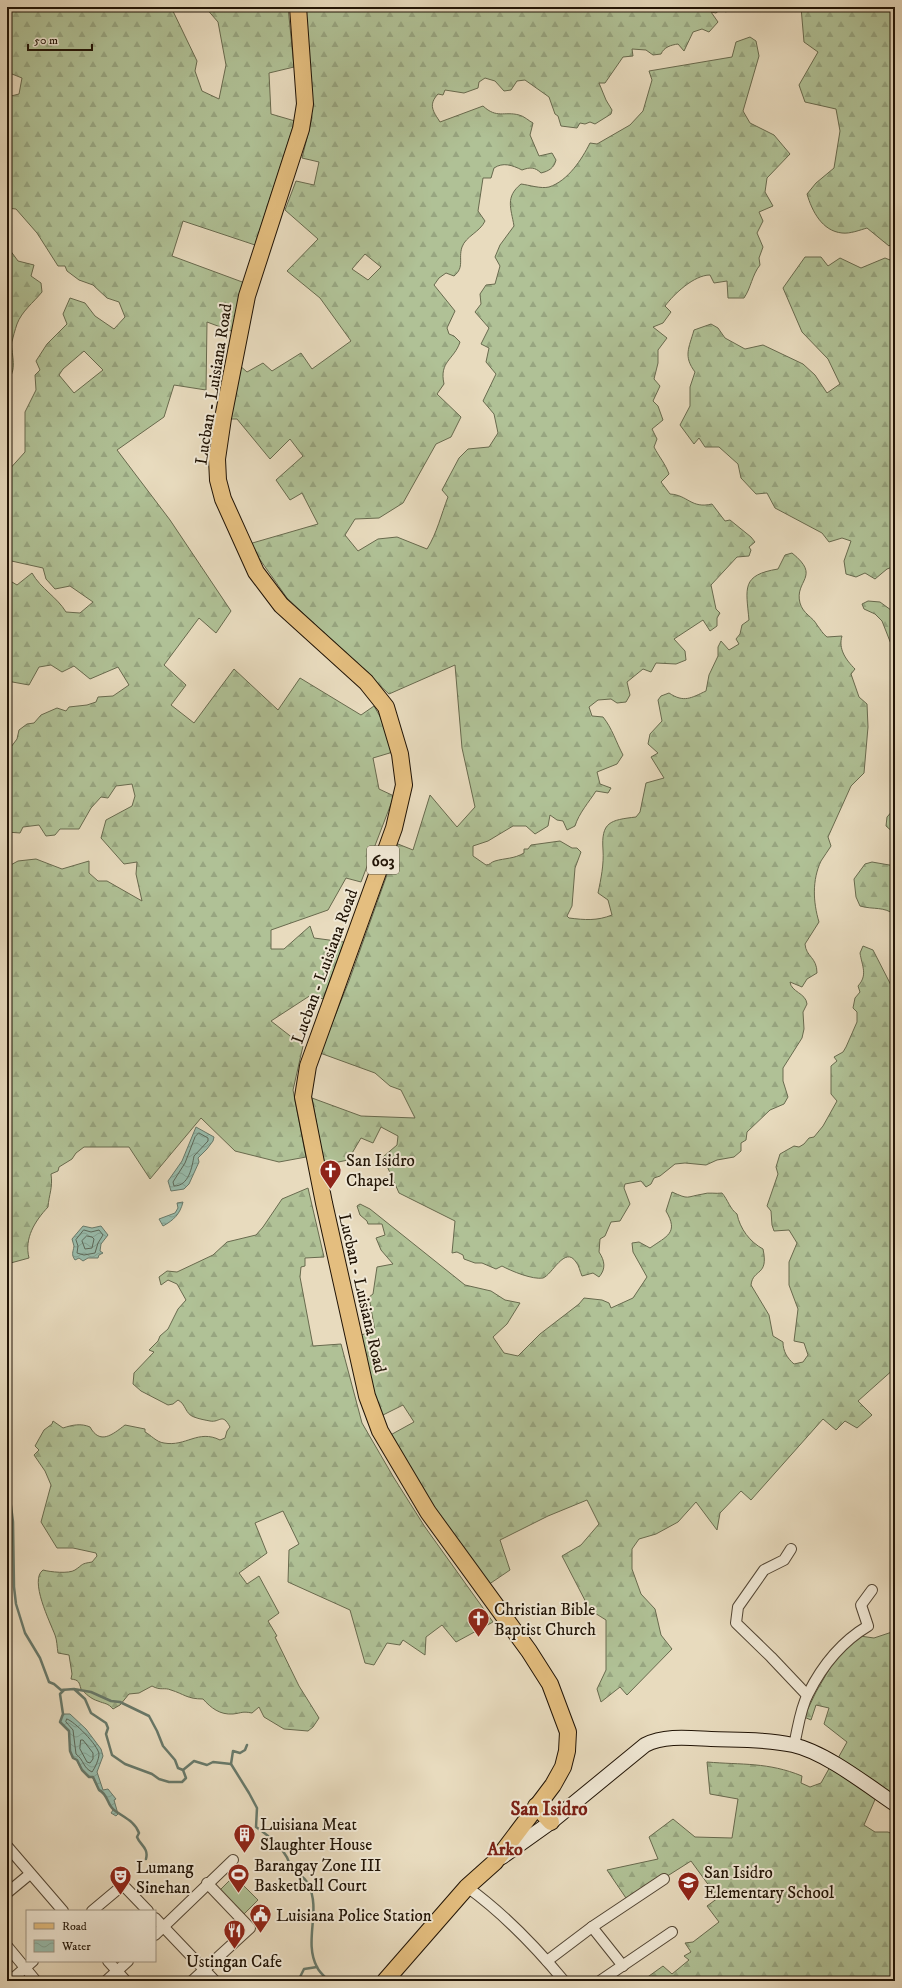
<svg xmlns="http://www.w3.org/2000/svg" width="902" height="1988" font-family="'IM FELL DW Pica',serif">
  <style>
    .forest { fill: url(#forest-firs); stroke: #686a4e; fill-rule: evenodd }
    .pitch { fill: #b0c196; stroke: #686a4e }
    .water { fill: url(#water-waves); stroke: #68796a }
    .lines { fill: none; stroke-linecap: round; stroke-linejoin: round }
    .shore { stroke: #5c6859; stroke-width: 1 }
    .stream { stroke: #68796a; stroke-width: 2.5 }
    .street-casing { stroke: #534634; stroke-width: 12 }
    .secondary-casing { stroke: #211406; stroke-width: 16 }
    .primary-casing { stroke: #211406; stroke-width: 18 }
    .street { stroke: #f0e8d5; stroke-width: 10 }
    .secondary { stroke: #f0e8d5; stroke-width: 14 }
    .primary { stroke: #e4be7f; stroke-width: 16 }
    .labels { text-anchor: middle; stroke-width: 4; stroke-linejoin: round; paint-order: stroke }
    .shield { fill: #f0e8d5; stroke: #5f5444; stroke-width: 1 }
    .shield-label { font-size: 16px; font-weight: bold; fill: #211406 }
    .street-label { font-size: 17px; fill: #211406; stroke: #f0e8d5 }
    .poi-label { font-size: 17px; fill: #211406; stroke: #f0e8d5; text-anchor: start }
    .neighbourhood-label { font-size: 18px; font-weight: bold; fill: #7a1f14; stroke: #f0e8d5 }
    .quarter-label { font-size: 19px; font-weight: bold; fill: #7a1f14; stroke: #f0e8d5 }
  </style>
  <defs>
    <pattern id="forest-firs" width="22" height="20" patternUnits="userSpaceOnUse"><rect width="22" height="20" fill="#b0c196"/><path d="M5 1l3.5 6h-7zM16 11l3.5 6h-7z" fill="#97a580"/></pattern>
    <pattern id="water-waves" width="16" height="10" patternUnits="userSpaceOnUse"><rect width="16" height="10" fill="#98bcac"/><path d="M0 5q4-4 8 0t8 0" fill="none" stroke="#83a192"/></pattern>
  </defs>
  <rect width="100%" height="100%" fill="#e8dbbe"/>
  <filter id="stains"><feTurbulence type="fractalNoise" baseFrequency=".005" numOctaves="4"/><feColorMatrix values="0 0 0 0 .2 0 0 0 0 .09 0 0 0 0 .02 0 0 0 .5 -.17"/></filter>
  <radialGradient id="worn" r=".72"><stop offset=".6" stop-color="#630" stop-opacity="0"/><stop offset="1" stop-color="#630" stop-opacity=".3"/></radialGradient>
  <g class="forest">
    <path d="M7,7H171L197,61L195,71L202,91L219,99L226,65L218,22L205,7H288L294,67L269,73L271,114L295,121L255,245L183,221L172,256L245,283L234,332L207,322L206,390L174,385L164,417L117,450L170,520L231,611L216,633L199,618L164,665L186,685L171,705L194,723L234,669L278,710L300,678L361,715L374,706L386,727L393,752L373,758L379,789L394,796L361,882L346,878L328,910L271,930V949H284L310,926L314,938L344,942L323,999L311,995L271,1021L303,1046L293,1090L306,1157L279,1162L235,1151L201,1118L150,1179L129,1147H84L76,1153L72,1159L59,1167L58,1171L51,1174C53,1188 49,1194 48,1207C35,1221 24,1238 29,1258L7,1264V867L18,861L36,859L62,869L89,861V873L98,881H107L142,901L136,874L137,862L124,864L101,838L106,820L132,806L135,796L132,784L116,786L108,798L101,797L91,808L79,829H60L55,835L46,836L39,825L23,827L20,833L7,832V761L11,747L17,739L19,730L27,724L34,723L41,715L57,708L66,711L69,707L87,705L96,702L98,697L113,696L129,685L118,667L90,679L74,666L62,672L51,665L39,667L29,685L7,681V579L17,585L32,573C41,589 57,597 66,612L80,613L93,602L70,586L55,589L46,579L43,568L7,560V472L25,452V412L36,390L35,375L40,370L36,361L47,344L67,324L63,314L70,298L85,303L95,316L114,329L125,317L119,302L107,298L93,285L79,280L67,271L65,266H58L37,233L16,209L7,208V97L19,94L22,78L7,72ZM84,351L103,370L74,393L59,375L63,369Z"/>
    <path d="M302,7H745L742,10L731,8L726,12L721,9L716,13L711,12L718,22L709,32L702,29L693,32L684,51L678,44C671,45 664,47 661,54L653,55L646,50L632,49L633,56L623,57L605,83H599L606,100L612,110L611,114L595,124L590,122L585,124L580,123L577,128L561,126L558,116L555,114L549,97L525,80L517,81L511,90L504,91L495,81L485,78L479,82L478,88L464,93L445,90L443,95L438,94C428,105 433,111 440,122L483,106C497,119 504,111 519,115C524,116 529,121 533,123L530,135L539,156L552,153L556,160C554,168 549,171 541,173C535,167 530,167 522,170C512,165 503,162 494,168L491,178H483L478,211L485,221C480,232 466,236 462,247C458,259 465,267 454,276L446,273L439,278L434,285L455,311L447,328L449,334L454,336L460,342C454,360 439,361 444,384L437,394L461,417L451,437L436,444L403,503L379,518L355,519L345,535L358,551L378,539L397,537L427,549C437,533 441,515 448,497L442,490L459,458L468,449L489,447L498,433L494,414L483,401L496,374L486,362L489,348L481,344L489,328L475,312L481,304L480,294L486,285L495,284L500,266L495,257L500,245L514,226C511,208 505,197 521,184C529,185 541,189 549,187C568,181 582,159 590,143L597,144L630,125L643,111L652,80L649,71L732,57L736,42L750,37L756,41L759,56L743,111L750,123L774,135L790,154L767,178L765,192L773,206L759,212L763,221L757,233L763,247L759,258L760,265C752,275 751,288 744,298H728L727,281L714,283L710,275C694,275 674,294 665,306L671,312L663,323L653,327L667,338L658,350V363L654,379L660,386L653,401L658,406L663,420L652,429L657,439L654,447C659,457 665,463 669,474L661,482L670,494C688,495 691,509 712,504L725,521L730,520L751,537L755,542L749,547L751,550L749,556L737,557L711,585L716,609L720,613L717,618V626L710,631L703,620L674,639L685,651L686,660L676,664L656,663L651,672L643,669L627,682L630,695L626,702L617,703L611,699L598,700L589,707L592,716L603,717C612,728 616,742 623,755L617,764L597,772L600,784L611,788L608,793L596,791C589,802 579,813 575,826L567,830L563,821L557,820L550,815L548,826L535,834L526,826H513L488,841L473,846V856L486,865C490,865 491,862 495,861C505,858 514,859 524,853V849H528L531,845L560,841L572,848H577L581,852L575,868L572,906L567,916L569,918C585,920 597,921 612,915L608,900L598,893C601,879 604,864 603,850C601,822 610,820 636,817L640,812L646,783L664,778L651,757L658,753L648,744L650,734L662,721L658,700L661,696L669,693C684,703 691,698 706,691L709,675L718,656V647L721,641L729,650L739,644L736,639L740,634L742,625L749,620C746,588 741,575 778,569L785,555L792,553C822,577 794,580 800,603C803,614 813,617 817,625C821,630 822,633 827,637L842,636C838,649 846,660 855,669L851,674L859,697L867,704L868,727L864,773L851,786L828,837L831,846C828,851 824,856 821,861C812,880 813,902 819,922L805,944C806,957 817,957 817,973L807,979L802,987L790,982C791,992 806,993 807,1004L803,1012L804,1029L802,1038L783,1068V1081L788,1097L784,1104L770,1110L747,1132L746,1140L741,1143V1151L734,1157L717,1160L706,1165L685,1163L675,1164L660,1176L654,1178L651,1184L646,1187L641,1181L625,1184L624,1188L630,1204L620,1221L611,1222L605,1236L600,1239L599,1252C605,1261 606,1269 599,1277L593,1273L582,1276C580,1272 579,1265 576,1262C565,1245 552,1275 543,1278C533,1280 511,1271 502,1266L496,1269L482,1263H475L464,1259L463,1255L457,1252L452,1253L455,1221L399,1193L383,1157L397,1145L398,1136L381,1127L373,1143L361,1138L348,1160L324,1165L312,1098L361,1116L415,1118L401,1090L390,1086L375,1073L320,1053L349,981L398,844L413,850L430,795L457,827L475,807L462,748L455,665L389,694L287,598L249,544L318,524L302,493L290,500L276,480L303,456L290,439L270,459L237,419H227L238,364L247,372L263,363L272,371L301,353L312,369L351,341L320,298L287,271L318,239L285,210L296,181L314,185L319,162L302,158L312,118ZM365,254L381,267L368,280L352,269Z"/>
    <path d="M801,7H895V241L889,246L867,228C860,230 850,234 842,233C822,231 812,211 807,194L816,183L834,168L840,131L836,109L805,102L799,85L818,52L804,42Z"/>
    <path d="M7,246L18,261L34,265L31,276L41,283L42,292C33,303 22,311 17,324C15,330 13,337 12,342C11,356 18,370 7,381Z"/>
    <path d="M805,257H821L828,266L840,258L861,268L885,258L895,262V566L887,569L875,579L865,573L856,577L846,574L844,561L851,541L842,538L829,542L822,533L775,508L767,493L756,494L741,478L738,464L719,447H705L699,438L694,444L680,425L690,406V387L695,372C683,356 689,348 694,330L711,324L718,328L725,338L745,349L763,345L803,364L815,375L827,393L840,384L828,359L802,332L783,288Z"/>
    <path d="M868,601L880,602L895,613V667L892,659L893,649L882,621L875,614L864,609L862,604Z"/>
    <path d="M895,808V834L886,826L887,817Z"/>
    <path d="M872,862L895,866V915C884,906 874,910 860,906L856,897L854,879L865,864Z"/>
    <path d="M863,946L873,950L893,989L895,1008V1368L858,1401L872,1415L857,1428L845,1421L836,1430L823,1419L751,1500L741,1491L720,1513L717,1530L696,1502L678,1522L656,1534L639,1539L632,1549V1569L641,1594L655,1609L661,1635L672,1649L627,1695L620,1687L601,1702L597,1689L606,1670V1620L590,1610L562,1556L581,1545L599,1524L587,1500L548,1516L500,1540L510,1570L482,1589L385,1438L414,1422L403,1405L375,1419L354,1337L375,1331L369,1297L373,1294L377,1267L393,1264L381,1250L376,1238L385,1235L382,1224H368L367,1221L360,1215L357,1206L360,1204L370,1209L465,1285L491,1291L505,1300L520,1303L507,1324L493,1337L504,1353L518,1356L540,1334L579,1304L584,1298L602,1300L609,1303L611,1308L633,1298L647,1277L633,1252L632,1243L639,1242L650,1248C667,1236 679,1233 666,1211L672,1192C690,1200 685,1197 703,1194C708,1192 716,1194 722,1193C728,1200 730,1209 737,1214C740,1229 750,1242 763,1249C769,1277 753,1268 751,1285L769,1315L773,1336L783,1342C783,1351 787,1358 794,1364L803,1362L808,1355L804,1343L794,1341L798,1309L789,1285V1262L797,1243L789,1230L774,1231L772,1225L771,1211L767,1206L778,1174L776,1167L780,1154L794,1146L799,1147L804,1144L809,1138L814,1137L823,1126L837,1101L831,1094V1066L837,1061L834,1057L843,1052L846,1047L857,1022V1012L853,1008L855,998L860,992L858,986C868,975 862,966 860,953Z"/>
    <path d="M308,1188L324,1257L305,1258V1266L301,1267L300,1277L313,1346L341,1344L362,1423L394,1478L425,1527L493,1622L456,1642L442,1625L426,1637L425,1655L403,1640L400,1645L387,1643L374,1665L365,1663L350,1610L288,1582L289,1550L299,1544L283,1511L255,1523L267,1553L239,1573L247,1584L259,1576L279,1613L268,1621L277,1636L275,1637L299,1686L319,1718L313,1727L308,1731L284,1729L264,1717L259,1707L252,1713C242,1711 242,1713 233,1714C220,1715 211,1708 203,1699C187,1699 184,1694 171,1690C164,1687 161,1691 152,1686L139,1693L129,1694L120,1705L113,1709C108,1703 105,1704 98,1701C91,1699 86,1694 81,1689C79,1682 79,1680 71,1679L72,1674L69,1655L58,1653C57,1647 57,1640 55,1635C50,1622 29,1580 43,1570C50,1572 69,1574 75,1570C84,1564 80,1564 92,1562L97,1556L96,1553L73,1548H57L41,1522L51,1485L45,1471L34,1455L39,1450L35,1446L44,1430L52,1424L53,1421L63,1428C72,1425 81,1423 90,1427C100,1445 112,1435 125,1425L145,1429V1432C151,1435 156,1442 164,1443C186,1447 198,1429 220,1440L225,1438L227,1431L230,1427C222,1412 220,1423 210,1421C205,1420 199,1419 194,1417C185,1414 186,1404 178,1400L173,1404L168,1405L141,1391L133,1384L134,1373L154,1352L149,1350L158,1341L160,1336L168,1329L178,1309L186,1300L177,1284L168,1280L161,1285L159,1277L167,1271L177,1272L213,1255L227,1242L256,1235L263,1227L282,1199Z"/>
    <path d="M895,1631V1799L837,1760L847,1742L824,1724L829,1708L816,1705L811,1720L804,1717L816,1692L838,1654L860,1636L874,1638Z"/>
    <path d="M707,1762C742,1765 768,1762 802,1776L801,1783L810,1787L821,1783L831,1765L877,1795L864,1825L875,1832H888L895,1835V1981H792L788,1979L787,1981H642L663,1966L672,1974L689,1960L684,1956L691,1952L685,1943L693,1942L719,1922L707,1906L718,1898L691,1861L628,1901L607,1870L658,1859L649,1837L673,1819L695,1837L732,1838L738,1799L710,1794Z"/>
  </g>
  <path class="pitch" d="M234,1876L258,1900L244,1914L220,1890Z"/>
  <g class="water">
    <path d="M196,1127L214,1137L213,1141L207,1149L198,1158L199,1162L189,1184L184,1189L171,1191L168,1181L182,1161Z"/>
    <path d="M183,1202C180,1214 174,1220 163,1226L159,1219L175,1213L178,1208L177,1203Z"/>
    <path d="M83,1226L92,1228L101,1226L108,1235L101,1244L100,1251L103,1253L99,1255L98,1258H88L83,1261L79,1258L75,1260C71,1254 73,1253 74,1246L72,1239Z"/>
    <path d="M63,1714H70L86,1729L101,1749L103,1756L97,1772L103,1790L108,1789L116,1799L114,1800L118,1814L116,1816L111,1813L113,1810L103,1792L99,1790L93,1778C84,1776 80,1768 77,1760L73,1758L70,1751L69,1731L60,1722Z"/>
  </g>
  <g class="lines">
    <g class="shore">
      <path d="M199,1133L208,1138V1141L194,1156C192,1167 189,1186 174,1186L173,1182L185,1163L195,1137Z"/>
      <path d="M84,1230L91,1232L99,1230L103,1235L98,1243L95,1253L84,1255L77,1253L78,1246L76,1240Z"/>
      <path d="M87,1236L92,1237L94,1239L92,1248L85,1249L82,1241Z"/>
      <path d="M67,1719C74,1721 98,1745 99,1754C99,1759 95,1768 92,1772C83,1768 84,1760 76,1754L73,1730L66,1722Z"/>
      <path d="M81,1740H83L93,1753V1759L90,1763L87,1762L80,1749Z"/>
    </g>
    <g class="stream">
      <path d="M7,1475L13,1522L14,1587L16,1604L25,1633L40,1658L49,1682L54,1684L61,1690L74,1689L91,1692L111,1701L120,1702L149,1716L157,1731L163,1746L175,1760L178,1768L183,1770L186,1778L182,1782H169L159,1779L152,1774L125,1764L112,1755L106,1734L108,1728L106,1723L91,1713L85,1699L74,1689"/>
      <path d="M64,1690L60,1694L63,1714L60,1722L69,1731L70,1751L73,1758L77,1760L82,1770L89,1777H93L99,1790C108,1794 107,1805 114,1810C123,1817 135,1821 139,1833L137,1837C140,1845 149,1848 146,1859"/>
      <path d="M247,1745L245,1750L240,1753L233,1751L231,1764L249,1793L257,1808L256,1827C268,1835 290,1853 290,1868C296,1874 304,1875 308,1884C322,1910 303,1941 317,1967C319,1972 325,1977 329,1981"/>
      <path d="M183,1770L194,1761L207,1765L213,1762L231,1764"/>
      <path d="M298,1981L304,1969L317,1967"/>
    </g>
    <defs>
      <g id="street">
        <path d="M791,1549L784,1560L764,1570L738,1607L736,1623L771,1657L807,1695"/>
        <path d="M794,1745C798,1729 800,1709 808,1694C822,1666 841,1642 868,1626L861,1605L872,1590"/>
        <path d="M7,1846L63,1911"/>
        <path d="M467,1887C503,1913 535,1946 564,1981"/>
        <path d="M7,1893L30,1874"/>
        <path d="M92,1911L123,1885L148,1911"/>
        <path d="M155,1918L215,1981"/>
        <path d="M592,1927L623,1966"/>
        <path d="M155,1935L233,1860"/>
        <path d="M7,1946L36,1981"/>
        <path d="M108,1961L126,1981"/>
        <path d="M547,1961L592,1927L664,1879"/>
        <path d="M10,1981L33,1961"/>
        <path d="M106,1981L128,1961"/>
        <path d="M192,1981L250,1928L207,1883"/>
        <path d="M600,1981L672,1932"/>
      </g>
      <path id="secondary" d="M502,1857L551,1822L645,1745C665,1735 689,1738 711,1739C738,1740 766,1739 793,1745C825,1752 867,1785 895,1804"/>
      <g id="primary">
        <path d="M298,7L305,104L301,129L247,296L223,418L217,459L218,480L223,499L256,572L281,605L366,682L386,707L400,754L404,785L394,828L308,1066L303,1097L324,1203L367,1396L380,1431L428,1512L529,1651L550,1684L568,1732L567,1751L563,1767L553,1785L495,1862L467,1887L385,1981"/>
        <path d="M536,1806L551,1822"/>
      </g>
    </defs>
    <use href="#street" class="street-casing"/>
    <use href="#secondary" class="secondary-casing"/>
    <use href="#primary" class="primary-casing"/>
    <use href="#street" class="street"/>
    <use href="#secondary" class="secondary"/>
    <use href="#primary" class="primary"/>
  </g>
  <defs>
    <symbol id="church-pin" viewBox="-11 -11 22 30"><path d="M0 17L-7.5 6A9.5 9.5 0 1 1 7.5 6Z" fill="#8f2418" stroke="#f0e8d5"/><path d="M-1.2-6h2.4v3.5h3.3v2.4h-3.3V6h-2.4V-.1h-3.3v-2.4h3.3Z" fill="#fff"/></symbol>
    <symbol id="building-pin" viewBox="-11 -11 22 30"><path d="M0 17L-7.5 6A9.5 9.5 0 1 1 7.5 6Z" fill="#8f2418" stroke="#f0e8d5"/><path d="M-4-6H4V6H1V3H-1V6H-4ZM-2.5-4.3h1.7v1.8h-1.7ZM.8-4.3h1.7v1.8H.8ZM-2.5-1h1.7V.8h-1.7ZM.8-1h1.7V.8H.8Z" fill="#fff"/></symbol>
    <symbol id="stadium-pin" viewBox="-11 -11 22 30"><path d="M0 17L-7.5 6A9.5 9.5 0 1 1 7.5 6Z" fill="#8f2418" stroke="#f0e8d5"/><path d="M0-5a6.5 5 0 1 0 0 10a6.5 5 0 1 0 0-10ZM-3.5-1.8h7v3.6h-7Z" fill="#fff"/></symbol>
    <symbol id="theatre-pin" viewBox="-11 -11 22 30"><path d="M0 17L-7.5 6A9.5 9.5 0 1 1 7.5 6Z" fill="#8f2418" stroke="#f0e8d5"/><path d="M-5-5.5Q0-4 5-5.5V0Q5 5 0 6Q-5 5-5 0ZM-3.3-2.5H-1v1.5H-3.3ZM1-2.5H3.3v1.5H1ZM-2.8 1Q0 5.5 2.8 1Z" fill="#fff"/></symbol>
    <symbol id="school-pin" viewBox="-11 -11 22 30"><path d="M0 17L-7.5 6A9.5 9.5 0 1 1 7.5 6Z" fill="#8f2418" stroke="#f0e8d5"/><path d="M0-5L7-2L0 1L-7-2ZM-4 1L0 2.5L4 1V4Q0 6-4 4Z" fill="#fff"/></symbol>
    <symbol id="civic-pin" viewBox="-11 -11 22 30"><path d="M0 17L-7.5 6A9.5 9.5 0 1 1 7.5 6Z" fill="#8f2418" stroke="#f0e8d5"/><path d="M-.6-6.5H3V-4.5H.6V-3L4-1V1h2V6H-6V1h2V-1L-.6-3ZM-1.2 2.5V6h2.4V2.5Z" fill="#fff"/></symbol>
    <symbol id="restaurant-pin" viewBox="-11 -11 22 30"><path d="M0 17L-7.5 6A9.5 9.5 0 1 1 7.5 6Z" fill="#8f2418" stroke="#f0e8d5"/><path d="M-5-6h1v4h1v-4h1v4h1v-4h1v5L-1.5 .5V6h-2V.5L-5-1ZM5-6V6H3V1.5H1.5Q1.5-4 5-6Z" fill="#fff"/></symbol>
  </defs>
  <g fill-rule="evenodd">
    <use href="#church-pin" x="318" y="1158" width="25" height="34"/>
    <use href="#church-pin" x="466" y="1606" width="25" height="34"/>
    <use href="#building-pin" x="232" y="1822" width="25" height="34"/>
    <use href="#stadium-pin" x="226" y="1862" width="25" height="34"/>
    <use href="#theatre-pin" x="108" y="1864" width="25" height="34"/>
    <use href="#school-pin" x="676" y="1870" width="25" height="34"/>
    <use href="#civic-pin" x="248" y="1902" width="25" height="34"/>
    <use href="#restaurant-pin" x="222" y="1918" width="25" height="34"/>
  </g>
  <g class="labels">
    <rect class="shield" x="367" y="846" width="32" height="28" rx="3"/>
    <g class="shield-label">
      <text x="383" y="866">603</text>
    </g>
    <g class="street-label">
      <text transform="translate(213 384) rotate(-81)" y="6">Lucban - Luisiana Road</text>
      <text transform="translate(324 966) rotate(-70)" y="6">Lucban - Luisiana Road</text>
      <text transform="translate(363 1293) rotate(77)" y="6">Lucban - Luisiana Road</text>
    </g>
    <g class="poi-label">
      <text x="346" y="1166">San Isidro<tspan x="346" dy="20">Chapel</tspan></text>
      <text x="494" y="1615">Christian Bible<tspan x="494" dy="20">Baptist Church</tspan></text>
      <text x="260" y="1830">Luisiana Meat<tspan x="260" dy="20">Slaughter House</tspan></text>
      <text x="254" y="1871">Barangay Zone III<tspan x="254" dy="20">Basketball Court</tspan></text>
      <text x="136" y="1873">Lumang<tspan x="136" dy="20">Sinehan</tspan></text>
      <text x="704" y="1878">San Isidro<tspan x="704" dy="20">Elementary School</tspan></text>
      <text x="276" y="1921">Luisiana Police Station</text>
      <text x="234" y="1967" text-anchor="middle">Ustingan Cafe</text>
    </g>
    <g class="neighbourhood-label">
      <text x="505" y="1855">Arko</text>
    </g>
    <g class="quarter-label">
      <text x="549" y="1815">San Isidro</text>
    </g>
  </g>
  <rect width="902" height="1988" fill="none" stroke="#e8dbbe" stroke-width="24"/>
  <rect x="8" y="8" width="886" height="1972" fill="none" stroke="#211406" stroke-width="2"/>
  <rect x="12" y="12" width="878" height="1964" fill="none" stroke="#211406"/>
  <rect x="26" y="1910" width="130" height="52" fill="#f0e8d5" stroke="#9d9382"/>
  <rect x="34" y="1923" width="20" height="6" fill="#e4be7f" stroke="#9d9382"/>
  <text x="62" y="1930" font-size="12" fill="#211406">Road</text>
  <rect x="34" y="1940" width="20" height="12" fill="url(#water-waves)" stroke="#9d9382"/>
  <text x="62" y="1950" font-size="12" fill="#211406">Water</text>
  <path d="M28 44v6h64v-6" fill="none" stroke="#211406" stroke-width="2"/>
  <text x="34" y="44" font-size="12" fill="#211406" stroke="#f0e8d5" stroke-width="3" paint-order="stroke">50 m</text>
  <rect width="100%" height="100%" filter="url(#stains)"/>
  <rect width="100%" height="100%" fill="url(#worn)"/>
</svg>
